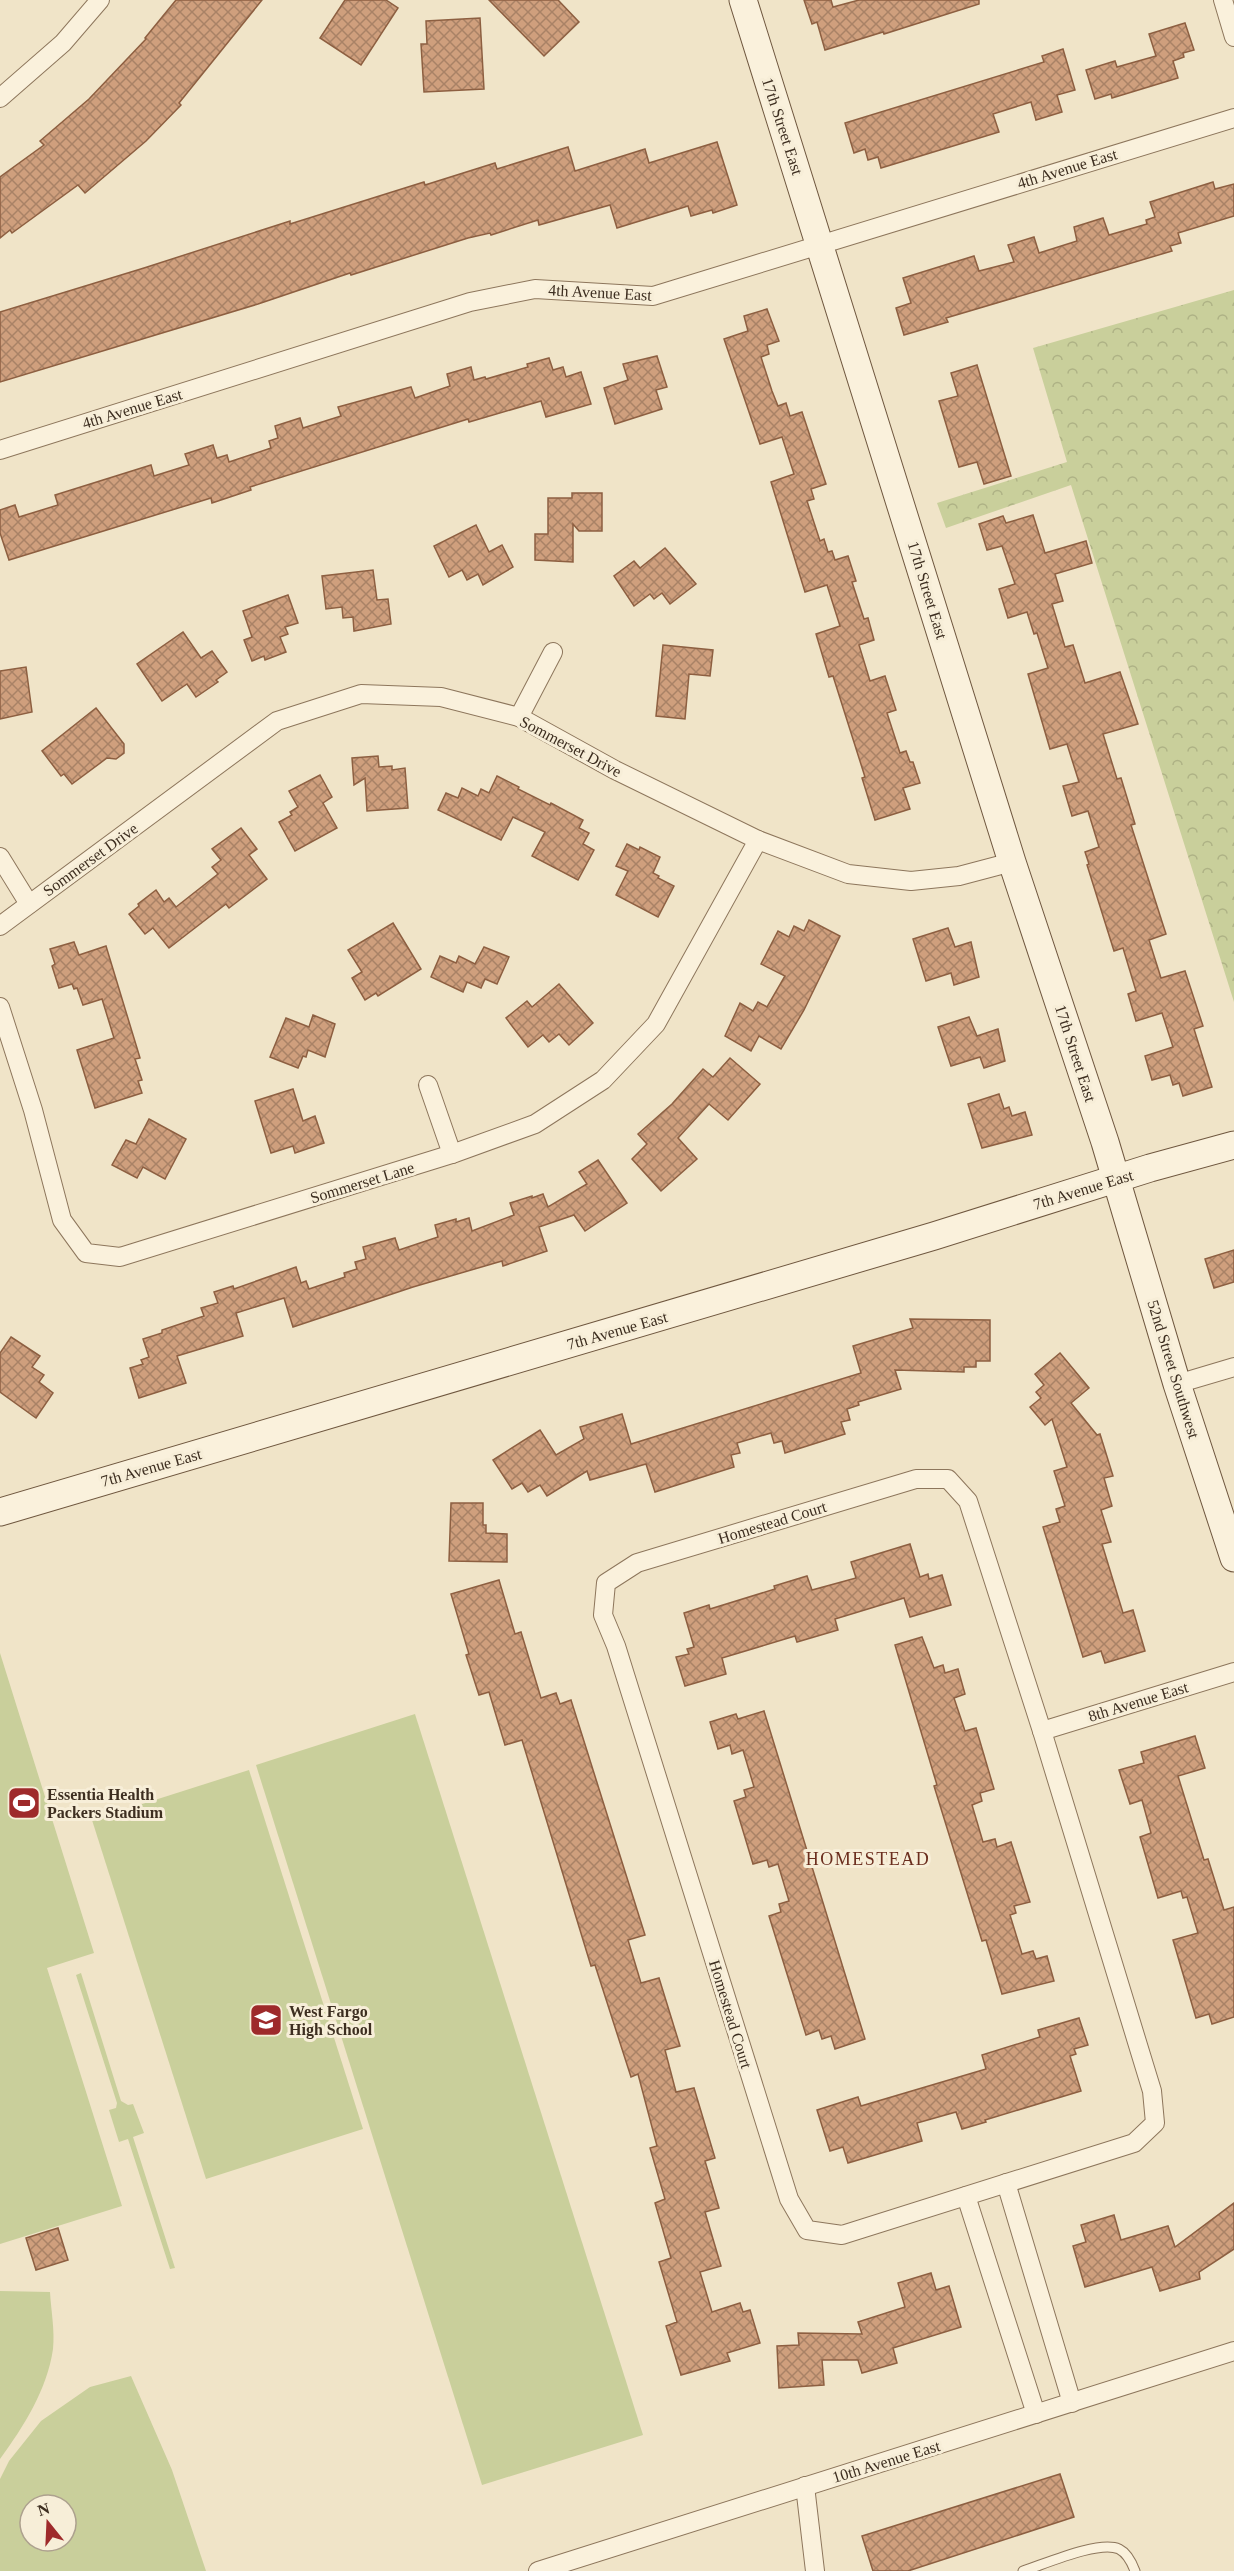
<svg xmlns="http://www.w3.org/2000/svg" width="1234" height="2571" font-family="Georgia,serif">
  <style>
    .grass { fill: #c9cf9b; fill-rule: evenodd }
    .park { fill: url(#park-crowns) }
    .building { fill: url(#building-cross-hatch); stroke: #8d5f41; stroke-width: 1.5 }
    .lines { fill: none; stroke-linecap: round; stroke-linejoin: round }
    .lane-casing { stroke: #8d765c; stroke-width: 11 }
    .street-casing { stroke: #8d765c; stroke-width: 20 }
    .secondary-casing { stroke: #6f573f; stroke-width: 29 }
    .lane { stroke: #faf1dc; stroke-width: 9 }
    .street { stroke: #faf1dc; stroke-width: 18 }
    .secondary { stroke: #faf1dc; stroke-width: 27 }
    .labels { text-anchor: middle; stroke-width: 6; stroke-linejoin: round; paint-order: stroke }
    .street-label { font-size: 16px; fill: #3d2e20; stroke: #f7eed8 }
    .poi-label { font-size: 16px; font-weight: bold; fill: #3d2e20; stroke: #f7eed8; text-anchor: start }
    .neighbourhood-label { font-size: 18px; letter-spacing: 1.5px; fill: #6b2e1e; stroke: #f7eed8 }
  </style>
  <defs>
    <pattern id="park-crowns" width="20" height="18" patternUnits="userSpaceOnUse" patternTransform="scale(1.5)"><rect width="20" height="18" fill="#c9cf9b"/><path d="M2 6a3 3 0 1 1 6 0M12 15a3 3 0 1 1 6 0" fill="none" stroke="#aeb285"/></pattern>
    <pattern id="building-cross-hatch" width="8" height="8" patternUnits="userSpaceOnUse" patternTransform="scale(1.5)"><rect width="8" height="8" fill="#cf9f7d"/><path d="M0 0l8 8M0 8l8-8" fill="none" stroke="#a98266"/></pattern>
  </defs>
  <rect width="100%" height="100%" fill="#f0e4c8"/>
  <g class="grass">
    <path d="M0,1653L94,1953L47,1968L122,2206L0,2244Z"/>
    <path d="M415,1714L643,2435L482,2485L256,1765Z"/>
    <path d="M249,1770L363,2129L206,2179L92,1820Z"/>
    <path d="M81,1973L121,2101L128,2105L133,2104L144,2133L133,2137L175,2268L170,2269L128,2139L119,2142L109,2110L116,2108L117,2103L76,1975Z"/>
    <path d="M0,2291L50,2292C51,2310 55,2331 53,2349C47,2390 24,2426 0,2459Z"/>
    <path d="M131,2376L172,2470L206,2571H0V2479L9,2461L41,2421L90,2387ZM30,2505H66V2541H30Z"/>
  </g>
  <path class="park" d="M1234,290V1002L1071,485L946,528L937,503L1067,462L1033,348Z"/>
  <g class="building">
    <path d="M176,0H262L179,103L181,105L146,141L85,193L78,185L12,233L10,230L0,238V177L44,145L40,141L89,99L146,39L145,38Z"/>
    <path d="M345,0H386L398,8L361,65L320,38Z"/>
    <path d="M489,0H558L579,22L544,56Z"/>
    <path d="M804,0H831L833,7L859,0H979V4L884,34L883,32L825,50L817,22L812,24Z"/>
    <path d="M480,18L484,89L424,92L421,44H427L426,21Z"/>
    <path d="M1185,23L1194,50L1183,53L1184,57L1173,61L1178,78L1112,98L1111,94L1095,99L1086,70L1115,61L1117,67L1156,56L1149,34Z"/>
    <path d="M1063,49L1075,90L1057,95L1062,112L1036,120L1031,102L993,114L999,132L881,168L878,157L868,160L865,149L854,153L845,123L1044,62L1042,56Z"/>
    <path d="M717,142L737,205L713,213L712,210L691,216L688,206L617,228L610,205L539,225L538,220L491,235L490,233L468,238L351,275L350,273L258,304L0,382V312L144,268L290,221V224L424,182L425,185L495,163L497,169L568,147L575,171L645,149L649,163Z"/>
    <path d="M1213,182L1215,189L1234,184V216L1178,233L1181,243L1170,246L1172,251L946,318L948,322L904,335L896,308L911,303L903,278L974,256L979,271L1014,262L1008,245L1034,237L1039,253L1077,241L1074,227L1103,218L1109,235L1147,224L1146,220L1155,217L1150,202Z"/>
    <path d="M767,309L779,341L767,345L769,354L761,357L772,391L778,406L786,403L790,416L802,412L826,484L811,489L814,499L807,501L820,541L824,539L828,552L832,551L835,560L848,556L856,581L852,582L864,619L868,618L874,640L859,645L870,681L885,676L896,710L887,713L900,753L906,751L910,762H913L920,783L903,788L910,809L875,820L862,778L865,777L833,676L829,677L816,634L840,626L827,585L805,592L771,482L794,474L782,437L760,444L724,339L748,331L744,316Z"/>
    <path d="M657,356L667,387L656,390L662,409L615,424L604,388L628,380L623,364Z"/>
    <path d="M549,358L553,370L563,367L566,377L581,372L591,404L546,417L541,401L469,422L468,419L250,487L251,490L212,503L211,498L9,560L0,533V510L15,505L19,517L58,505L55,495L151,465L154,476L189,465L185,454L213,445L217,458L227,455L229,462L271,448L269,441L278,438L275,426L300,418L303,428L341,416L338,407L411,387L415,398L450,386L447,374L471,367L474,380L485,377L486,379L528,367L527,364Z"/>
    <path d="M977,365L1011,476L984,484L977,462L959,467L939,401L958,396L951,373Z"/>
    <path d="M572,493H602V531H579L573,524V562L535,560V534H548V498H572Z"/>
    <path d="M1033,515L1045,553L1086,541L1092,563L1055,574L1063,601L1052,604L1065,647L1073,645L1085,683L1120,672L1138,724L1103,734L1117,779L1121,778L1135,824L1131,825L1166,934L1149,940L1161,978L1185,971L1203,1026L1194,1029L1212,1087L1183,1096L1179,1083L1173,1085L1170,1075L1152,1080L1145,1056L1173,1047L1162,1013L1136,1021L1128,994L1136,991L1123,948L1114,951L1087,865L1089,864L1085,852L1099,847L1088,811L1072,816L1063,786L1079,782L1067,744L1050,749L1028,674L1048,668L1037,633L1034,634L1027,612L1008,618L999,589L1015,584L1002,546L987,550L979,524L1003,516L1006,523Z"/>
    <path d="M476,525L489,552L502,545L513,567L483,585L478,574L467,580L462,570L449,577L434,546Z"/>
    <path d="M665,548L696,584L670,604L662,593L654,599L650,594L634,606L614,576L634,561L640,568Z"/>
    <path d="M373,570L377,600L388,599L391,624L354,631L353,617L343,618L342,607L326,609L322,576Z"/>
    <path d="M288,595L298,623L285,627L288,634L280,637L286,652L265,660L264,656L252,661L244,640L252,637L243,611Z"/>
    <path d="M183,632L201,658L212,651L227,672L216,680L218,682L196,697L187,684L162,701L137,664Z"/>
    <path d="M663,645L713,650L710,676L689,674L685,719L656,716Z"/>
    <path d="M26,667L32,712L0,719V671Z"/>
    <path d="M96,708L124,744V753L116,759L107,758L72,784L64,774L61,776L42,751Z"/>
    <path d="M378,756L379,767L392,766V770L405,768L408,808L367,811L365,778L354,785L352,758Z"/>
    <path d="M320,775L332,797L323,803L337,828L295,851L279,822L292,815L290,812L298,807L289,791Z"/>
    <path d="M497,776L519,787L518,789L550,805L551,803L583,820L579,828L589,833L583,844L594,850L578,880L532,856L545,832L513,817L501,840L438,810L446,793L458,798L462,788L478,796L481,789L489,793Z"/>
    <path d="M241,828L257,849L249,855L267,879L229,908L226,904L169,948L153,928L145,934L129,914L139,906L138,904L156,890L164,902L169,898L176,907L218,874L212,867L221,860L212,849Z"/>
    <path d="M627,844L639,850L640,847L660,857L653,873L659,876L658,878L674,886L658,917L616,895L628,871L616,866Z"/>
    <path d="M809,920L840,936L804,1010L781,1049L759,1036L751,1051L725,1036L740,1003L753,1011L758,1002L767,1007L785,976L761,964L778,931L789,937L794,926L804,931Z"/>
    <path d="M393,923L421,969L378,996L376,993L365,1000L352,978L362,972L348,950Z"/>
    <path d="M948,928L955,947L971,942L979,977L954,985L951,973L926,981L913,939Z"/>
    <path d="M74,942L79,955L106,946L140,1058L135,1059L142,1080L138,1081L142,1093L95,1108L77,1050L114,1038L102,999L83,1005L77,988L74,989L72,984L59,988L52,966L55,964L50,949Z"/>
    <path d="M484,947L509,957L497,984L485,979L481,988L467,982L463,992L431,977L440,956L456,963L459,956L475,964Z"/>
    <path d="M559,984L593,1023L569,1045L559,1034L549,1042L543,1035L528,1047L506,1018L527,1001L532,1007Z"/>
    <path d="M313,1015L335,1024L325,1057L308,1050L306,1057L303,1056L298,1068L270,1057L286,1018L309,1027Z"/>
    <path d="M969,1017L977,1036L998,1029L1005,1061L984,1068L980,1057L951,1066L938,1027Z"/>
    <path d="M730,1058L760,1084L728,1120L709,1104L678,1138L697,1159L661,1191L632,1159L647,1144L638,1134L672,1104L703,1069L713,1077Z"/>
    <path d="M293,1089L303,1121L315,1116L324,1143L295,1153L293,1146L271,1153L255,1101Z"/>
    <path d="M999,1094L1004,1109L1009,1107L1012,1116L1025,1112L1032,1135L982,1148L968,1104Z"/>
    <path d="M149,1119L186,1139L165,1179L143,1167L137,1178L112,1165L126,1140L136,1144Z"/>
    <path d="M598,1160L627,1203L585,1231L574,1215L539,1227L547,1251L503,1266L502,1261L413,1287L293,1327L284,1298L236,1313L243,1336L177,1356L186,1383L139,1398L130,1368L143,1364L141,1360L149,1357L143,1339L162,1333V1330L204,1316L201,1308L218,1303L214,1292L233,1286L234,1289L296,1267L301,1283L306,1281L309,1289L345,1277L344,1273L357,1269L355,1262L366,1259L363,1247L395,1238L399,1250L438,1237L435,1225L456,1219V1222L469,1218L472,1231L514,1215L510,1203L532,1196V1198L543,1194L548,1207L587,1184L579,1172Z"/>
    <path d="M1234,1250V1282L1214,1288L1205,1259Z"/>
    <path d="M910,1319L990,1320V1361H976V1367H964V1372L895,1370L901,1389L858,1402L859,1405L847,1409L850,1420L841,1422L845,1434L785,1453L782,1441L774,1443L771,1433L737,1443L740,1453L731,1455L734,1467L655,1492L646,1464L590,1480L587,1471L547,1496L540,1485L528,1492L522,1483L512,1489L493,1460L540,1430L556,1455L584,1439L580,1427L622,1414L631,1444L861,1373L853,1346L913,1328Z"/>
    <path d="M11,1337L40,1356L32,1367L44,1375L39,1382L53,1393L36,1418L0,1392V1353Z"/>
    <path d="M1060,1353L1089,1388L1071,1403L1097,1435L1100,1434L1113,1476L1104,1478L1112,1506L1101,1510L1111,1542L1102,1544L1123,1613L1133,1610L1145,1651L1105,1663L1101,1651L1083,1657L1043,1527L1060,1522L1056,1509L1065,1506L1054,1471L1067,1467L1052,1419L1045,1425L1030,1407L1041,1398L1036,1392L1044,1385L1035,1374Z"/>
    <path d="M451,1503H483V1525H486V1533L507,1534V1562L449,1561Z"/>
    <path d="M910,1544L920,1577L928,1574L929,1579L942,1575L951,1605L910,1617L904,1598L835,1619L838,1630L797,1642L795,1636L722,1658L726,1674L685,1686L676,1657L689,1654L687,1649L694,1647L684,1613L709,1605L710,1609L775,1589L774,1586L807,1576L812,1590L856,1578L851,1562Z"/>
    <path d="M499,1580L515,1634L521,1632L541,1698L556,1693L560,1704L571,1700L645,1935L628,1940L641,1983L659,1978L680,2046L665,2050L676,2092L694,2088L715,2158L705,2161L719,2208L705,2212L721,2266L700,2272L712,2312L740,2303L743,2312L750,2310L760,2343L727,2353L730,2361L681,2375L666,2326L677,2322L659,2262L671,2258L655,2203L665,2199L650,2148L657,2146L638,2074L631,2077L595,1965L591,1966L522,1740L505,1745L489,1692L479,1695L466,1655L469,1654L451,1594Z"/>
    <path d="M922,1637L934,1668L943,1665L945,1673L958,1669L965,1694L954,1698L965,1731L976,1728L994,1789L980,1793L982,1801L972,1805L983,1842L995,1839L997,1847L1011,1842L1030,1902L1014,1906L1016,1913L1010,1915L1022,1954L1033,1951L1036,1959L1047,1956L1054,1981L1002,1994L986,1940L982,1941L934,1786L937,1785L895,1645Z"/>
    <path d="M764,1711L865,2039L835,2049L831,2036L822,2039L819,2030L806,2035L769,1916L781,1912L779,1904L789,1901L778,1864L769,1867L767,1860L753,1864L734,1801L746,1797L744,1790L754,1787L743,1750L732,1754L730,1745L718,1749L710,1722L736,1714L738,1719Z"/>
    <path d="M1195,1736L1205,1768L1178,1776L1204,1860L1208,1859L1224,1910L1234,1907V2017L1212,2024L1209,2014L1196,2018L1173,1940L1198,1933L1187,1897L1183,1898L1181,1891L1158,1898L1140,1837L1151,1833L1142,1800L1130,1804L1119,1770L1144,1763L1141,1752Z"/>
    <path d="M1079,2018L1088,2045L1074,2049L1076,2054L1070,2056L1081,2091L985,2120L986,2122L962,2129L956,2112L917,2123L922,2141L848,2163L843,2147L830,2151L817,2110L858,2097L861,2106L986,2069L982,2055L1040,2037L1038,2030Z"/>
    <path d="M1234,2203V2249L1199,2272L1200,2279L1160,2291L1152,2267L1085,2287L1073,2246L1086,2242L1081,2225L1114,2215L1121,2240L1168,2226L1175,2247Z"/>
    <path d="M58,2228L68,2260L36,2270L26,2238Z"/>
    <path d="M931,2273L936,2290L949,2286L961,2327L893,2348L897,2363L862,2373L858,2360H822L824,2385L779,2388L777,2346L799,2345L798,2333L862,2334L858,2322L905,2307L898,2283Z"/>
    <path d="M1060,2474L1074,2517L908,2571H873L862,2536Z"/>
  </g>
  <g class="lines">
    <defs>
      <path id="lane" d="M1023,2571C1045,2564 1099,2540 1119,2549C1127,2553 1132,2563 1135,2571"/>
      <g id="street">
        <path d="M1223,0L1234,37"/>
        <path d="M0,98L63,43L100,0"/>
        <path d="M0,450L470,302L535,289L653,296L1234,118"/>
        <path d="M519,717L553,652"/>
        <path d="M0,857L29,904"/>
        <path d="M0,926L277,721L361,694L441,697L519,717L615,770L758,840L848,874L911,881L959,876L1012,862"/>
        <path d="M0,1007L33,1110L62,1220L86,1253L120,1257L452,1154L535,1124L603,1080L656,1024L758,840"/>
        <path d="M428,1085L452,1154"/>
        <path d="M1177,1384L1234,1367"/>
        <path d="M916,1479H948L968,1501L1042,1731L1152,2091L1155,2123L1134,2143L842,2235L807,2230L789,2199L616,1646L603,1615L606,1583L637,1563Z"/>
        <path d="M1042,1731L1234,1672"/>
        <path d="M1006,2183L1072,2403"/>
        <path d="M966,2196L1036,2414"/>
        <path d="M805,2486L815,2571"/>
        <path d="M538,2571L1234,2351"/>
      </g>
      <g id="secondary">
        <path d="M743,0L1012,862L1105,1142L1177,1384L1234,1558"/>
        <path d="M0,1512L934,1236L1150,1168L1234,1145"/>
      </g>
    </defs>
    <use href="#lane" class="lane-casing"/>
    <use href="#street" class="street-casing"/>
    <use href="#secondary" class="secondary-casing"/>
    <use href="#lane" class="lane"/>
    <use href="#street" class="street"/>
    <use href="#secondary" class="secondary"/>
  </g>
  <defs>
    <symbol id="stadium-square" viewBox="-11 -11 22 22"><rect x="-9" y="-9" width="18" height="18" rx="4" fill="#9e2a2b" stroke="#f7eed8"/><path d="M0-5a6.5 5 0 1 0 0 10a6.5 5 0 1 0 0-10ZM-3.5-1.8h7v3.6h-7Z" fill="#fff"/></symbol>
    <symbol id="school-square" viewBox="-11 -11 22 22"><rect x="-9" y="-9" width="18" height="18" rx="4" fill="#9e2a2b" stroke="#f7eed8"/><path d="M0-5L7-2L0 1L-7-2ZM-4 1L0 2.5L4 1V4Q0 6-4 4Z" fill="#fff"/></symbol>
  </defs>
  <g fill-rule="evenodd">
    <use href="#stadium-square" x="5" y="1784" width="38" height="38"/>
    <use href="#school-square" x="247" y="2001" width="38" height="38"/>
  </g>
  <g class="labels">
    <g class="street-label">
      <text transform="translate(783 126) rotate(72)" y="6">17th Street East</text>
      <text transform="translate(1067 168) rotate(-17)" y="6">4th Avenue East</text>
      <text transform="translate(600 292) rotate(3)" y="6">4th Avenue East</text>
      <text transform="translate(132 408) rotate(-17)" y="6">4th Avenue East</text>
      <text transform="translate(928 590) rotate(73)" y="6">17th Street East</text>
      <text transform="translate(571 746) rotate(28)" y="6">Sommerset Drive</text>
      <text transform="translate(90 859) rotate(-36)" y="6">Sommerset Drive</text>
      <text transform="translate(1076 1053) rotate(72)" y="6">17th Street East</text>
      <text transform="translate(362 1182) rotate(-17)" y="6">Sommerset Lane</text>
      <text transform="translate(1083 1189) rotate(-17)" y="6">7th Avenue East</text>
      <text transform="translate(617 1330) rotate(-16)" y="6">7th Avenue East</text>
      <text transform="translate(1174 1369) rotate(73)" y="6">52nd Street Southwest</text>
      <text transform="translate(151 1467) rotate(-16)" y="6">7th Avenue East</text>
      <text transform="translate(772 1522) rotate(-17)" y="6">Homestead Court</text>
      <text transform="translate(1138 1701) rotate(-17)" y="6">8th Avenue East</text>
      <text transform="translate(731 2014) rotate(73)" y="6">Homestead Court</text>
      <text transform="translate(886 2461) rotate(-17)" y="6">10th Avenue East</text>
    </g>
    <g class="poi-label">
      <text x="47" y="1800">Essentia Health<tspan x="47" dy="18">Packers Stadium</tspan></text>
      <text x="289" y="2017">West Fargo<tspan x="289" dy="18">High School</tspan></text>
    </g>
    <g class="neighbourhood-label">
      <text x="868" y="1865">HOMESTEAD</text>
    </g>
  </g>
  <g transform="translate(48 2523) rotate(342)"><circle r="28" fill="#f7eed8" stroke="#ada18e" stroke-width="1.5"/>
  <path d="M0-4.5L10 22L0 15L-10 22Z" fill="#9e2a2b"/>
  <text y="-9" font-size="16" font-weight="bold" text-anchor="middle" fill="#3d2e20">N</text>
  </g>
</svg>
